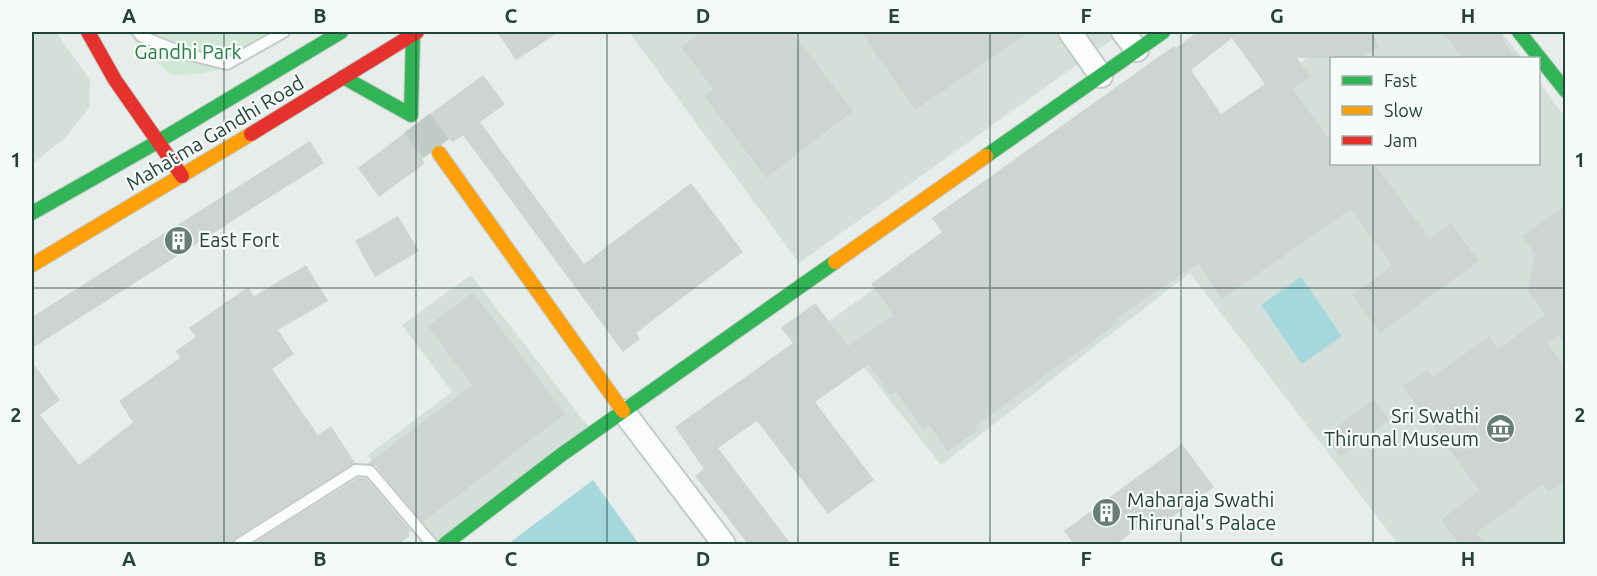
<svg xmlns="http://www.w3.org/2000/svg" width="1597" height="576" font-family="Ubuntu,sans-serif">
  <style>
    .built { fill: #d5dfda }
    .green { fill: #d0e7d6 }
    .water { fill: #a5d8dd }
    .building { fill: #ced4d2; fill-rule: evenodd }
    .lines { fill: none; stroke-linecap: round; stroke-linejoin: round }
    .secondary-tunnel { stroke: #c0cbc7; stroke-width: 32; stroke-dasharray: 32 16; stroke-linecap: butt }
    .lane-casing { stroke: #c4cac7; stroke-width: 14 }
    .street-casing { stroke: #c4cac7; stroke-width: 26 }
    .fast-casing { stroke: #c2cbc7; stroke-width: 16 }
    .slow-casing { stroke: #c2cbc7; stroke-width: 16 }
    .jam-casing { stroke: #c2cbc7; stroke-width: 16 }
    .lane { stroke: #fbfcfc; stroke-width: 10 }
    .street { stroke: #fbfcfc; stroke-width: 22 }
    .fast { stroke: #30b455; stroke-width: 14 }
    .slow { stroke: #ff9f0a; stroke-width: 14 }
    .jam { stroke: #e5322d; stroke-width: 14 }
    .grid { fill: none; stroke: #224339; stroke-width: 1.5; stroke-opacity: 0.55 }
    .labels { text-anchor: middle; stroke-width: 4.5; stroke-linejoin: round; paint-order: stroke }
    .park-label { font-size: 20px; fill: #287e47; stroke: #f6fbf9 }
    .street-label { font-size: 20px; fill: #224339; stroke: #f6fbf9 }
    .poi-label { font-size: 20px; fill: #224339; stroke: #f6fbf9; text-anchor: start }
    .neatline { fill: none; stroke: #224339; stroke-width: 2 }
    .grid-label { font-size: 20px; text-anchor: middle; font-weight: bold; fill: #224339 }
  </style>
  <rect width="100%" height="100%" fill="#e7edea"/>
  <g class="built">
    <path d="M32,32H56L90,80L89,108L65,138L32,164Z"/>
    <path d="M629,32H1123L799,263Z"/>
    <path d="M1346,32H1501L1522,58H1332V164H1538L1539,81L1565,117V544H1398L1190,273L941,465L828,322L1169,75L1207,126Z"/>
    <path d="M471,275L590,429L434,543L368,455L452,392L402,325Z"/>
  </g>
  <path class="green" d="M126,32H291L237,66L200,74L171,75Z"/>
  <g class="water">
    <path d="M1301,277L1342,336L1302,364L1261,305Z"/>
    <path d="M593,480L639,544H508Z"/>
  </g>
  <g class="building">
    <path d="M497,32H559L516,60Z"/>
    <path d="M701,32H792L853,111L766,178L704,96L713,89L681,47Z"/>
    <path d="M861,32H1030L915,110Z"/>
    <path d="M1197,32H1371L1380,46L1361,58H1297L1311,77L1293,89L1332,143V164H1375L1430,239L1451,223L1479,261L1380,333L1352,295L1392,266L1351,209L1222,299L1198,263L1116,319L1119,322L975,426L978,430L948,451L929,425L923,430L896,392L890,395L869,364L815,402L874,480L828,514L757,421L718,448L791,544H748L695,476L704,469L675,427L793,343L781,328L815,303L848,346L894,315L871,284L942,232L932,218L1174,46L1176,48ZM1232,38L1265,84L1221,114L1191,70Z"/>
    <path d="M1443,32H1501L1505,43L1517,58H1462Z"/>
    <path d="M483,75L505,104L480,122L584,264L691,183L743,252L636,333L640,339L623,352L463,135L453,142L447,137L438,135L428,139L422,146L421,154L424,164L379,197L358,168L406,132L412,133L420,130L427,124L429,115Z"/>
    <path d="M310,141L324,163L32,348V317Z"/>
    <path d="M1566,205V343L1559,335L1547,343L1566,368V480L1549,492L1543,484L1476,533L1485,544H1460L1441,520L1479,490L1403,386L1427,369L1433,377L1489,336L1498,349L1545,315L1528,292L1535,254L1522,236Z"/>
    <path d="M398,216L419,251L375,277L355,241Z"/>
    <path d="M306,265L328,301L278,330L294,354L272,369L318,435L331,426L355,463L235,538L232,544H32V362L60,400L40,415L79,465L133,422L119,401L180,358L176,351L196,337L189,328L248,287L254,296Z"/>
    <path d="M473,292L565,414L423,522L376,466L368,463L472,385L428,326Z"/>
    <path d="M1374,399L1389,420L1340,457L1325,436Z"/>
    <path d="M1182,444L1214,487L1161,525L1154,516L1116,544H1074L1064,531Z"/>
    <path d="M358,478H366L411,531L408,533L410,536L399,544H252Z"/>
  </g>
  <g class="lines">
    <path class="secondary-tunnel" d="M417,123L439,153"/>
    <defs>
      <g id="lane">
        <path d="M138,32L141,36L183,53L227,64L284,32"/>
        <path d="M239,544L356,470L370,471L432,544"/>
      </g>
      <g id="street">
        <path d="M1070,32L1101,76"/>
        <path d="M1123,32L1137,50"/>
        <path d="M623,411L724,544"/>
      </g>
      <g id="fast">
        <path d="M1519,32L1566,91"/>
        <path d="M343,77L411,115L413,34"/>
        <path d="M986,156L1163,32"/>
        <path d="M32,213L159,141L341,32"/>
        <path d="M445,544L561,455L835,262"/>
      </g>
      <g id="slow">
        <path d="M439,153L623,411"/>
        <path d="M835,262L986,156"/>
        <path d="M32,265L251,134"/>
      </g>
      <g id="jam">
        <path d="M88,32L115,80L182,176"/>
        <path d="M251,134L417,32"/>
      </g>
    </defs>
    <use href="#lane" class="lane-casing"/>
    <use href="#street" class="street-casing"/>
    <use href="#fast" class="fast-casing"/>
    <use href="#slow" class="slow-casing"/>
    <use href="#jam" class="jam-casing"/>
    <use href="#lane" class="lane"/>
    <use href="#street" class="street"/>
    <use href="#fast" class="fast"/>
    <use href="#slow" class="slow"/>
    <use href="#jam" class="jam"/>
  </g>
  <path class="grid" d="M224,32V544M416,32V544M607,32V544M798,32V544M990,32V544M1181,32V544M1373,32V58M1373,164V544M32,288H1566"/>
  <defs>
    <symbol id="building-disc" viewBox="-11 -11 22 22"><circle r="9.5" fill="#677e77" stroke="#f6fbf9"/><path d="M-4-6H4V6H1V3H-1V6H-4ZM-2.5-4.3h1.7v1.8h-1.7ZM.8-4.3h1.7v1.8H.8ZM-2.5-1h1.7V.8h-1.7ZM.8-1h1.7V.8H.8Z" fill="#fff"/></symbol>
    <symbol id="museum-disc" viewBox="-11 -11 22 22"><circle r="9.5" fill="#677e77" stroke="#f6fbf9"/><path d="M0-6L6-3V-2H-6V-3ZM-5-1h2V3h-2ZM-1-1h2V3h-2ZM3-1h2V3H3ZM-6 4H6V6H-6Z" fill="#fff"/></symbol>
  </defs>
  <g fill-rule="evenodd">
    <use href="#building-disc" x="162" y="224" width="33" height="33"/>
    <use href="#museum-disc" x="1484" y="412" width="33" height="33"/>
    <use href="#building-disc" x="1090" y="496" width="33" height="33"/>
  </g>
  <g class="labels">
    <g class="park-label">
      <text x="188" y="59">Gandhi Park</text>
    </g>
    <g class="street-label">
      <text transform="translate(215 133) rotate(-31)" y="7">Mahatma Gandhi Road</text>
    </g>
    <g class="poi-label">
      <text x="199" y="247">East Fort</text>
      <text x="1479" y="423" text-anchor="end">Sri Swathi<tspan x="1479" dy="23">Thirunal Museum</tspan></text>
      <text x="1127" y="507">Maharaja Swathi<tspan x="1127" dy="23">Thirunal's Palace</tspan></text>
    </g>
  </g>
  <rect width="1597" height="576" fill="none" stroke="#f6fbf9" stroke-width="66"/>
  <rect x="1330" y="57" width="210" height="108" fill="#f6fbf9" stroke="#a1b1ac" stroke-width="1.5"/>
  <rect x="1342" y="76" width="30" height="9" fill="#30b455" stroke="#a1b1ac" stroke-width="1.5"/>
  <text x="1384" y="87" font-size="18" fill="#224339">Fast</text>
  <rect x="1342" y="106" width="30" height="9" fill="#ff9f0a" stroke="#a1b1ac" stroke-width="1.5"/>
  <text x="1384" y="117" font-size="18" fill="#224339">Slow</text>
  <rect x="1342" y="136" width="30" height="9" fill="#e5322d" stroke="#a1b1ac" stroke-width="1.5"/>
  <text x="1384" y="147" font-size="18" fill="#224339">Jam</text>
  <rect x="33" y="33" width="1531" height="510" class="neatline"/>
  <g class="grid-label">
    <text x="129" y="23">A</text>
    <text x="320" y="23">B</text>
    <text x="511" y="23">C</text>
    <text x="703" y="23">D</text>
    <text x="894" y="23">E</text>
    <text x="1086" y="23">F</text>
    <text x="1277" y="23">G</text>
    <text x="1468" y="23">H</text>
    <text x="16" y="167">1</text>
    <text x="1580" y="167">1</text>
    <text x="16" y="422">2</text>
    <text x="1580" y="422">2</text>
    <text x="129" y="566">A</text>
    <text x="320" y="566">B</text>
    <text x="511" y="566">C</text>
    <text x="703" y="566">D</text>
    <text x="894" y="566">E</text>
    <text x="1086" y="566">F</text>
    <text x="1277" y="566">G</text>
    <text x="1468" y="566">H</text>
  </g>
</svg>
